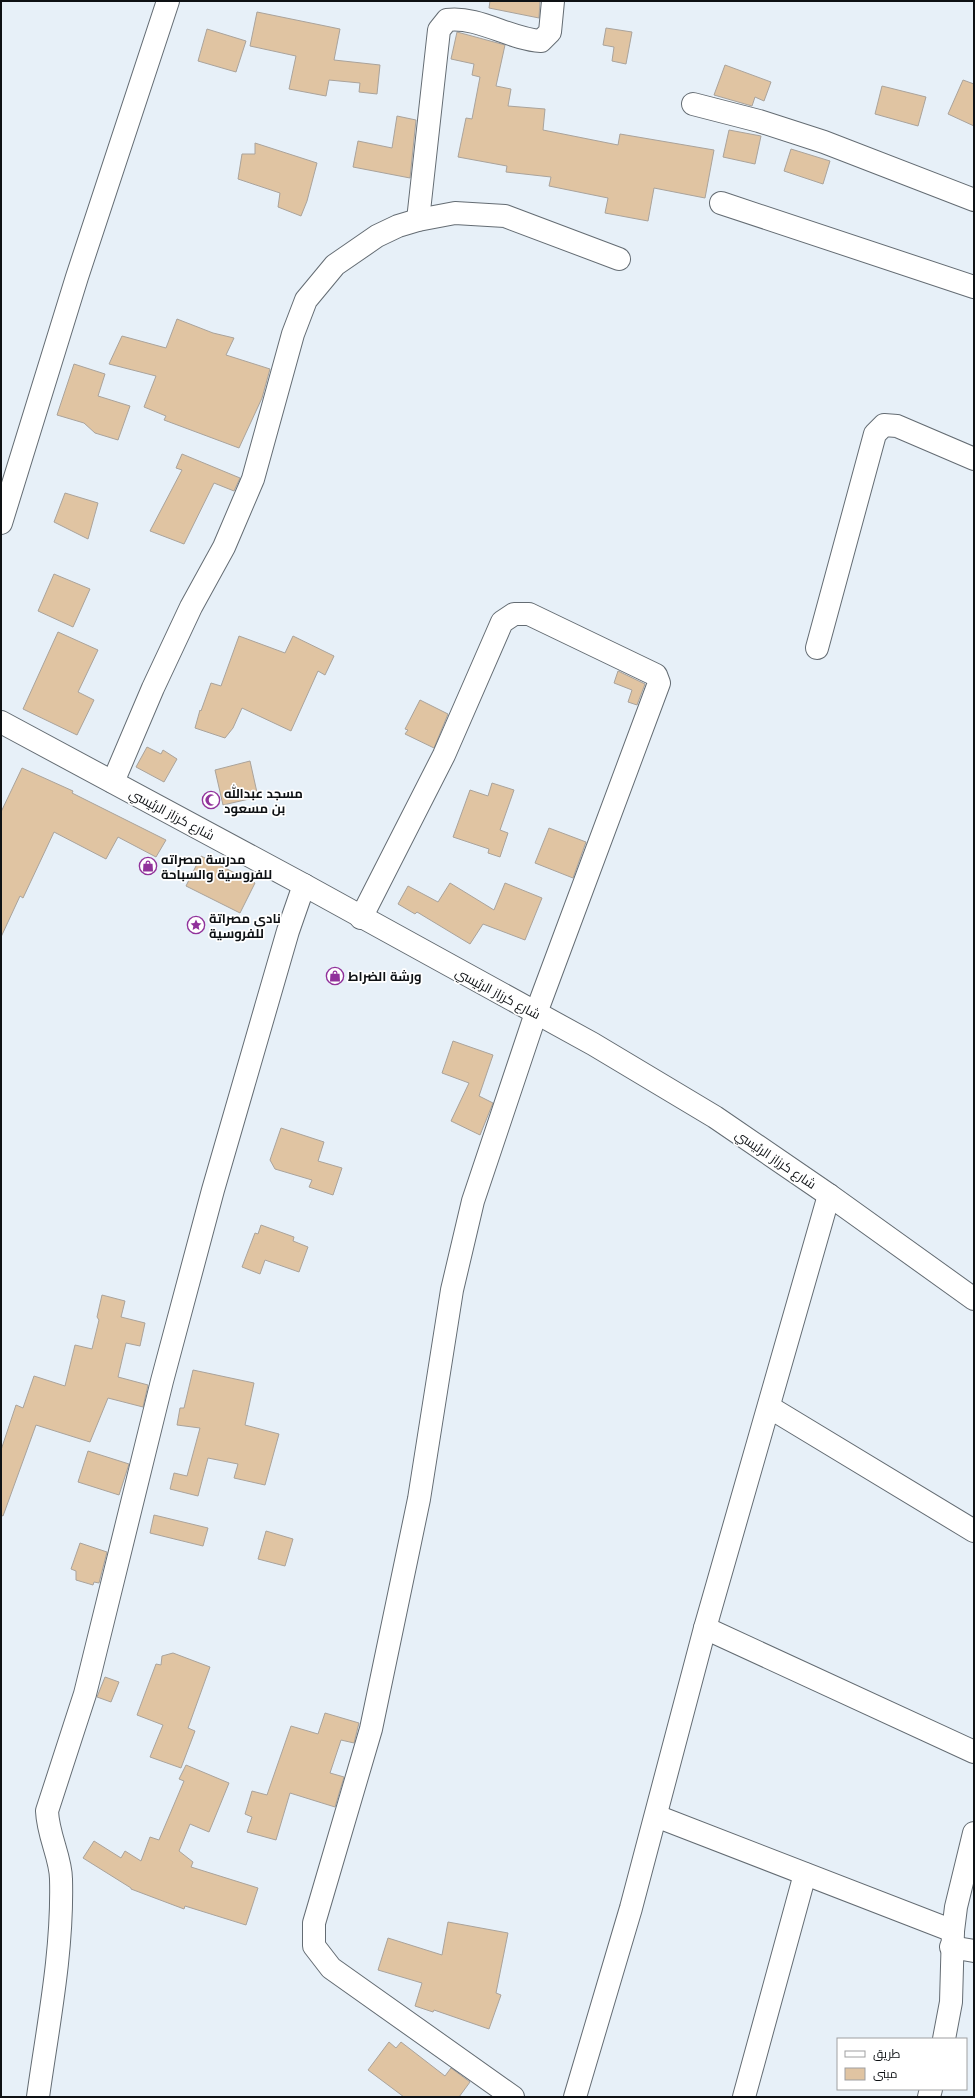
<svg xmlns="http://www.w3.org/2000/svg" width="975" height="2098" font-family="Montserrat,Cairo,sans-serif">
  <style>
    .building { fill: #e0c4a2; stroke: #aaa39b }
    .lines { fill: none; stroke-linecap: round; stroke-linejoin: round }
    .minor-casing { stroke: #646c73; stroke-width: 24 }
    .minor { stroke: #fff; stroke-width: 22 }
    .labels { text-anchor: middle; stroke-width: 3.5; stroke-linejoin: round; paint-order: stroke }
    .poi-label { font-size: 13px; font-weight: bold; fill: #0e1114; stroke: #fff; text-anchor: start }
    .street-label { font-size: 13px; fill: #0e1114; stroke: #fff }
  </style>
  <rect width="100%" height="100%" fill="#e7f0f8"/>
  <g class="building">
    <path d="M490,1H540L539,18L489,8Z"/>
    <path d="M257,12L340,29L334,60L380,65L377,94L359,92L360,83L329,80L326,96L289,89L296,56L250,46Z"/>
    <path d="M606,28L632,32L626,64L612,61L614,47L603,45Z"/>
    <path d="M207,29L246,41L236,72L198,61Z"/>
    <path d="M457,32L505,45L496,86L511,89L508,106L545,109L543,130L618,145L620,134L714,150L705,198L654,188L648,221L605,213L608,198L549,186L551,177L506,172L507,166L458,157L466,118L472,119L480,77L472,75L474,64L451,59Z"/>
    <path d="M725,65L771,82L764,101L755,97L752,106L714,95Z"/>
    <path d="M963,80L974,84V126L948,114Z"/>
    <path d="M882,86L926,97L918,126L875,114Z"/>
    <path d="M397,116L416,120L410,178L353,167L358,141L392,148Z"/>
    <path d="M729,130L761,136L755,164L723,157Z"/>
    <path d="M255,143L317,163L307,201L301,216L278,207L280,193L238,179L242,154H255Z"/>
    <path d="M791,149L830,161L823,184L784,171Z"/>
    <path d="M177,319L213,333L234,338L226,355L270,369L262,398L239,448L164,420L166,416L144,407L156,376L109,364L122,336L166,348Z"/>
    <path d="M74,364L105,374L98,396L130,406L118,440L95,433L84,423L57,415Z"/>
    <path d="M182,454L240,478L234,491L214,483L184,544L150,531L182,470L176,468Z"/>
    <path d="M65,493L98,503L88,539L54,522Z"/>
    <path d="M54,574L90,589L73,627L38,611Z"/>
    <path d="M58,632L98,650L78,692L94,700L77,735L23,709Z"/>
    <path d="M239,636L285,653L293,636L334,656L325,675L318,671L291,731L242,708L233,728L225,738L195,728L200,710L201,711L211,683L221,686Z"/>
    <path d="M618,671L645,684L637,705L628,702L632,690L614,683Z"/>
    <path d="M420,700L448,714L434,748L405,734L408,730L405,729Z"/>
    <path d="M147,747L161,754L163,750L177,759L164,782L136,767Z"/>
    <path d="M250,761L258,797L223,805L215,770Z"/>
    <path d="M22,768L73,791L72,793L166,840L156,857L118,837L106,859L54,832L23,898L20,896L1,937V812Z"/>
    <path d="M492,783L514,790L500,830L508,833L500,857L488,853L489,849L453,837L470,790L488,796Z"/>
    <path d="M549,828L586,842L573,878L535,863Z"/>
    <path d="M201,856L255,883L240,913L186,886Z"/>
    <path d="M450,883L494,910L505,883L542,898L525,940L483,924L470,944L417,912L415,914L398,904L408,886L438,902Z"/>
    <path d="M453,1041L493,1055L479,1096L493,1103L480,1135L451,1121L469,1083L442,1073Z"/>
    <path d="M281,1128L324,1142L318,1161L342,1168L333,1195L309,1187L312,1180L275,1169L270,1160Z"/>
    <path d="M261,1225L294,1237L293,1241L308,1247L299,1272L265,1260L260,1274L242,1267L255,1233L258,1234Z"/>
    <path d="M102,1295L125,1301L121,1317L145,1323L140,1346L126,1343L118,1377L148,1385L143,1407L108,1398L90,1442L36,1425L3,1516L1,1515V1450L16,1405L23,1408L34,1376L65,1386L75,1345L92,1349L99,1320L97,1317Z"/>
    <path d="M193,1370L254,1383L245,1425L279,1434L265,1485L234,1478L238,1464L208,1458L198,1496L170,1489L174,1473L187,1476L200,1428L177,1425L180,1408H184Z"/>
    <path d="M88,1451L129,1464L119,1495L78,1482Z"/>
    <path d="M154,1515L208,1528L203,1546L150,1533Z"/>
    <path d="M266,1531L293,1539L285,1566L258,1559Z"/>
    <path d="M80,1543L107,1552L99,1583L94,1582L93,1585L76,1580V1571L71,1569Z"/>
    <path d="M173,1653L210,1667L188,1728L195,1731L181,1768L150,1757L163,1725L137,1715L156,1664L161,1665L162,1656Z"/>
    <path d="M105,1677L119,1682L111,1702L97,1697Z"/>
    <path d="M325,1713L359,1723L354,1743L341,1740L330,1773L344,1777L335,1807L290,1793L276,1840L247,1832L252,1817L245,1814L252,1791L267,1795L291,1726L318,1734Z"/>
    <path d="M186,1765L229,1783L209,1832L190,1824L179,1851L193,1862L191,1867L258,1888L246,1925L185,1906L184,1909L131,1889V1888L83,1858L94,1841L121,1858L125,1851L141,1861L150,1837L159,1840L184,1781L179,1779Z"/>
    <path d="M448,1922L508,1933L496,1993L501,1995L489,2029L434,2010L433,2012L415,2006L422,1983L378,1970L388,1938L442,1955Z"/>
    <path d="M389,2042L396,2048L401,2042L445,2076L451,2068L470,2082L459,2097H404L368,2070Z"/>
  </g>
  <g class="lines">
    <defs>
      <g id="minor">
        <path d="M693,104L759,121L824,142L974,200"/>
        <path d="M721,203L974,287"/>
        <path d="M418,220L439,30L447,20C479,16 509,39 541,41L550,32L553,1"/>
        <path d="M1,523L77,277L168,1"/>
        <path d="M817,648L875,434L884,425L897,426L974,459"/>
        <path d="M1,722L304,885L593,1044L715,1117L829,1195L974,1299"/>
        <path d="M113,782L153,688L191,607L224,547L253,479L293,334L306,300L335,265L377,236L398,226L418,220L455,213L505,216L619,259"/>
        <path d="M361,918L444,755L502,622L514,614H529L656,675L659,683L536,1013L473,1201L452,1290L419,1499L371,1729L314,1923V1946L331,1968L513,2097"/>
        <path d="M769,1407L974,1531"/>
        <path d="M705,1628L974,1752"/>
        <path d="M656,1816L953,1931"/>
        <path d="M951,1947L974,1951"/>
        <path d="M944,2039L951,2002L953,1931L956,1907L974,1833"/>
        <path d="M38,2097C48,2025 63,1952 61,1879C61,1858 48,1836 47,1811L85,1694L162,1381L213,1190L288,931L304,885"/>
        <path d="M575,2097L631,1908L705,1628L829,1195"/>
        <path d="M744,2097L805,1874"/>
        <path d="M929,2097L931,2089"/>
      </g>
    </defs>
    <use href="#minor" class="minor-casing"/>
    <use href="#minor" class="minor"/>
  </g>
  <defs>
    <symbol id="mosque-ring" viewBox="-11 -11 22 22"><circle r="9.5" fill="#fff" stroke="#91329b" stroke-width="1.5"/><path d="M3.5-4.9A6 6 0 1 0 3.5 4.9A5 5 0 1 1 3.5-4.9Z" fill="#91329b"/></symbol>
    <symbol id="shop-ring" viewBox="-11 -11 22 22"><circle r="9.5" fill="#fff" stroke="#91329b" stroke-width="1.5"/><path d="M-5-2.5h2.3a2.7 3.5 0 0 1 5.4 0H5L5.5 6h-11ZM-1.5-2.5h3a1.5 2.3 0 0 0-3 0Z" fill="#91329b"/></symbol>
    <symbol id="sight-ring" viewBox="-11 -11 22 22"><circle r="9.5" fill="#fff" stroke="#91329b" stroke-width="1.5"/><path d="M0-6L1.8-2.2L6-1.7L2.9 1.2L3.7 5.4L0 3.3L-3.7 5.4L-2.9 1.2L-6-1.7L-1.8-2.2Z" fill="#91329b"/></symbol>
  </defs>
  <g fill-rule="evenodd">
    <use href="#mosque-ring" x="201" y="790" width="20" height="20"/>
    <use href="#shop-ring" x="138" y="856" width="20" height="20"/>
    <use href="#sight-ring" x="186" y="915" width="20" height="20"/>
    <use href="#shop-ring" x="325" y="966" width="20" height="20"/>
  </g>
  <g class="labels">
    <g class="poi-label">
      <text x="224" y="798">مسجد عبدالله<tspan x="224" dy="15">بن مسعود</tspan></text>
      <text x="161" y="864">مدرسة مصراته<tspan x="161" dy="15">للفروسية والسباحة</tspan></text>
      <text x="209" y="923">نادي مصراتة<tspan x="209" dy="15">للفروسية</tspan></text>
      <text x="348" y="981">ورشة الضراط</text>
    </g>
    <g class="street-label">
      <text transform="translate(172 814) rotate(28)" y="5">شارع كرزاز الرئيسي</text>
      <text transform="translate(498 993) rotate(28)" y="5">شارع كرزاز الرئيسي</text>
      <text transform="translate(776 1159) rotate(34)" y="5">شارع كرزاز الرئيسي</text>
    </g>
  </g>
  <rect width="975" height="2098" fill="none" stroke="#0e1114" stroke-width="4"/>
  <rect x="837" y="2038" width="130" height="52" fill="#ffffff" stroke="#9fa0a1"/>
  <rect x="845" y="2051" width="20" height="6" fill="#ffffff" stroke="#9fa0a1"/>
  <text x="873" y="2058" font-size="12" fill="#0e1114">طريق</text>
  <rect x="845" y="2068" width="20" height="12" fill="#e0c4a2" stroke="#9fa0a1"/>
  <text x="873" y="2078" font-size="12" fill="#0e1114">مبنى</text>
</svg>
